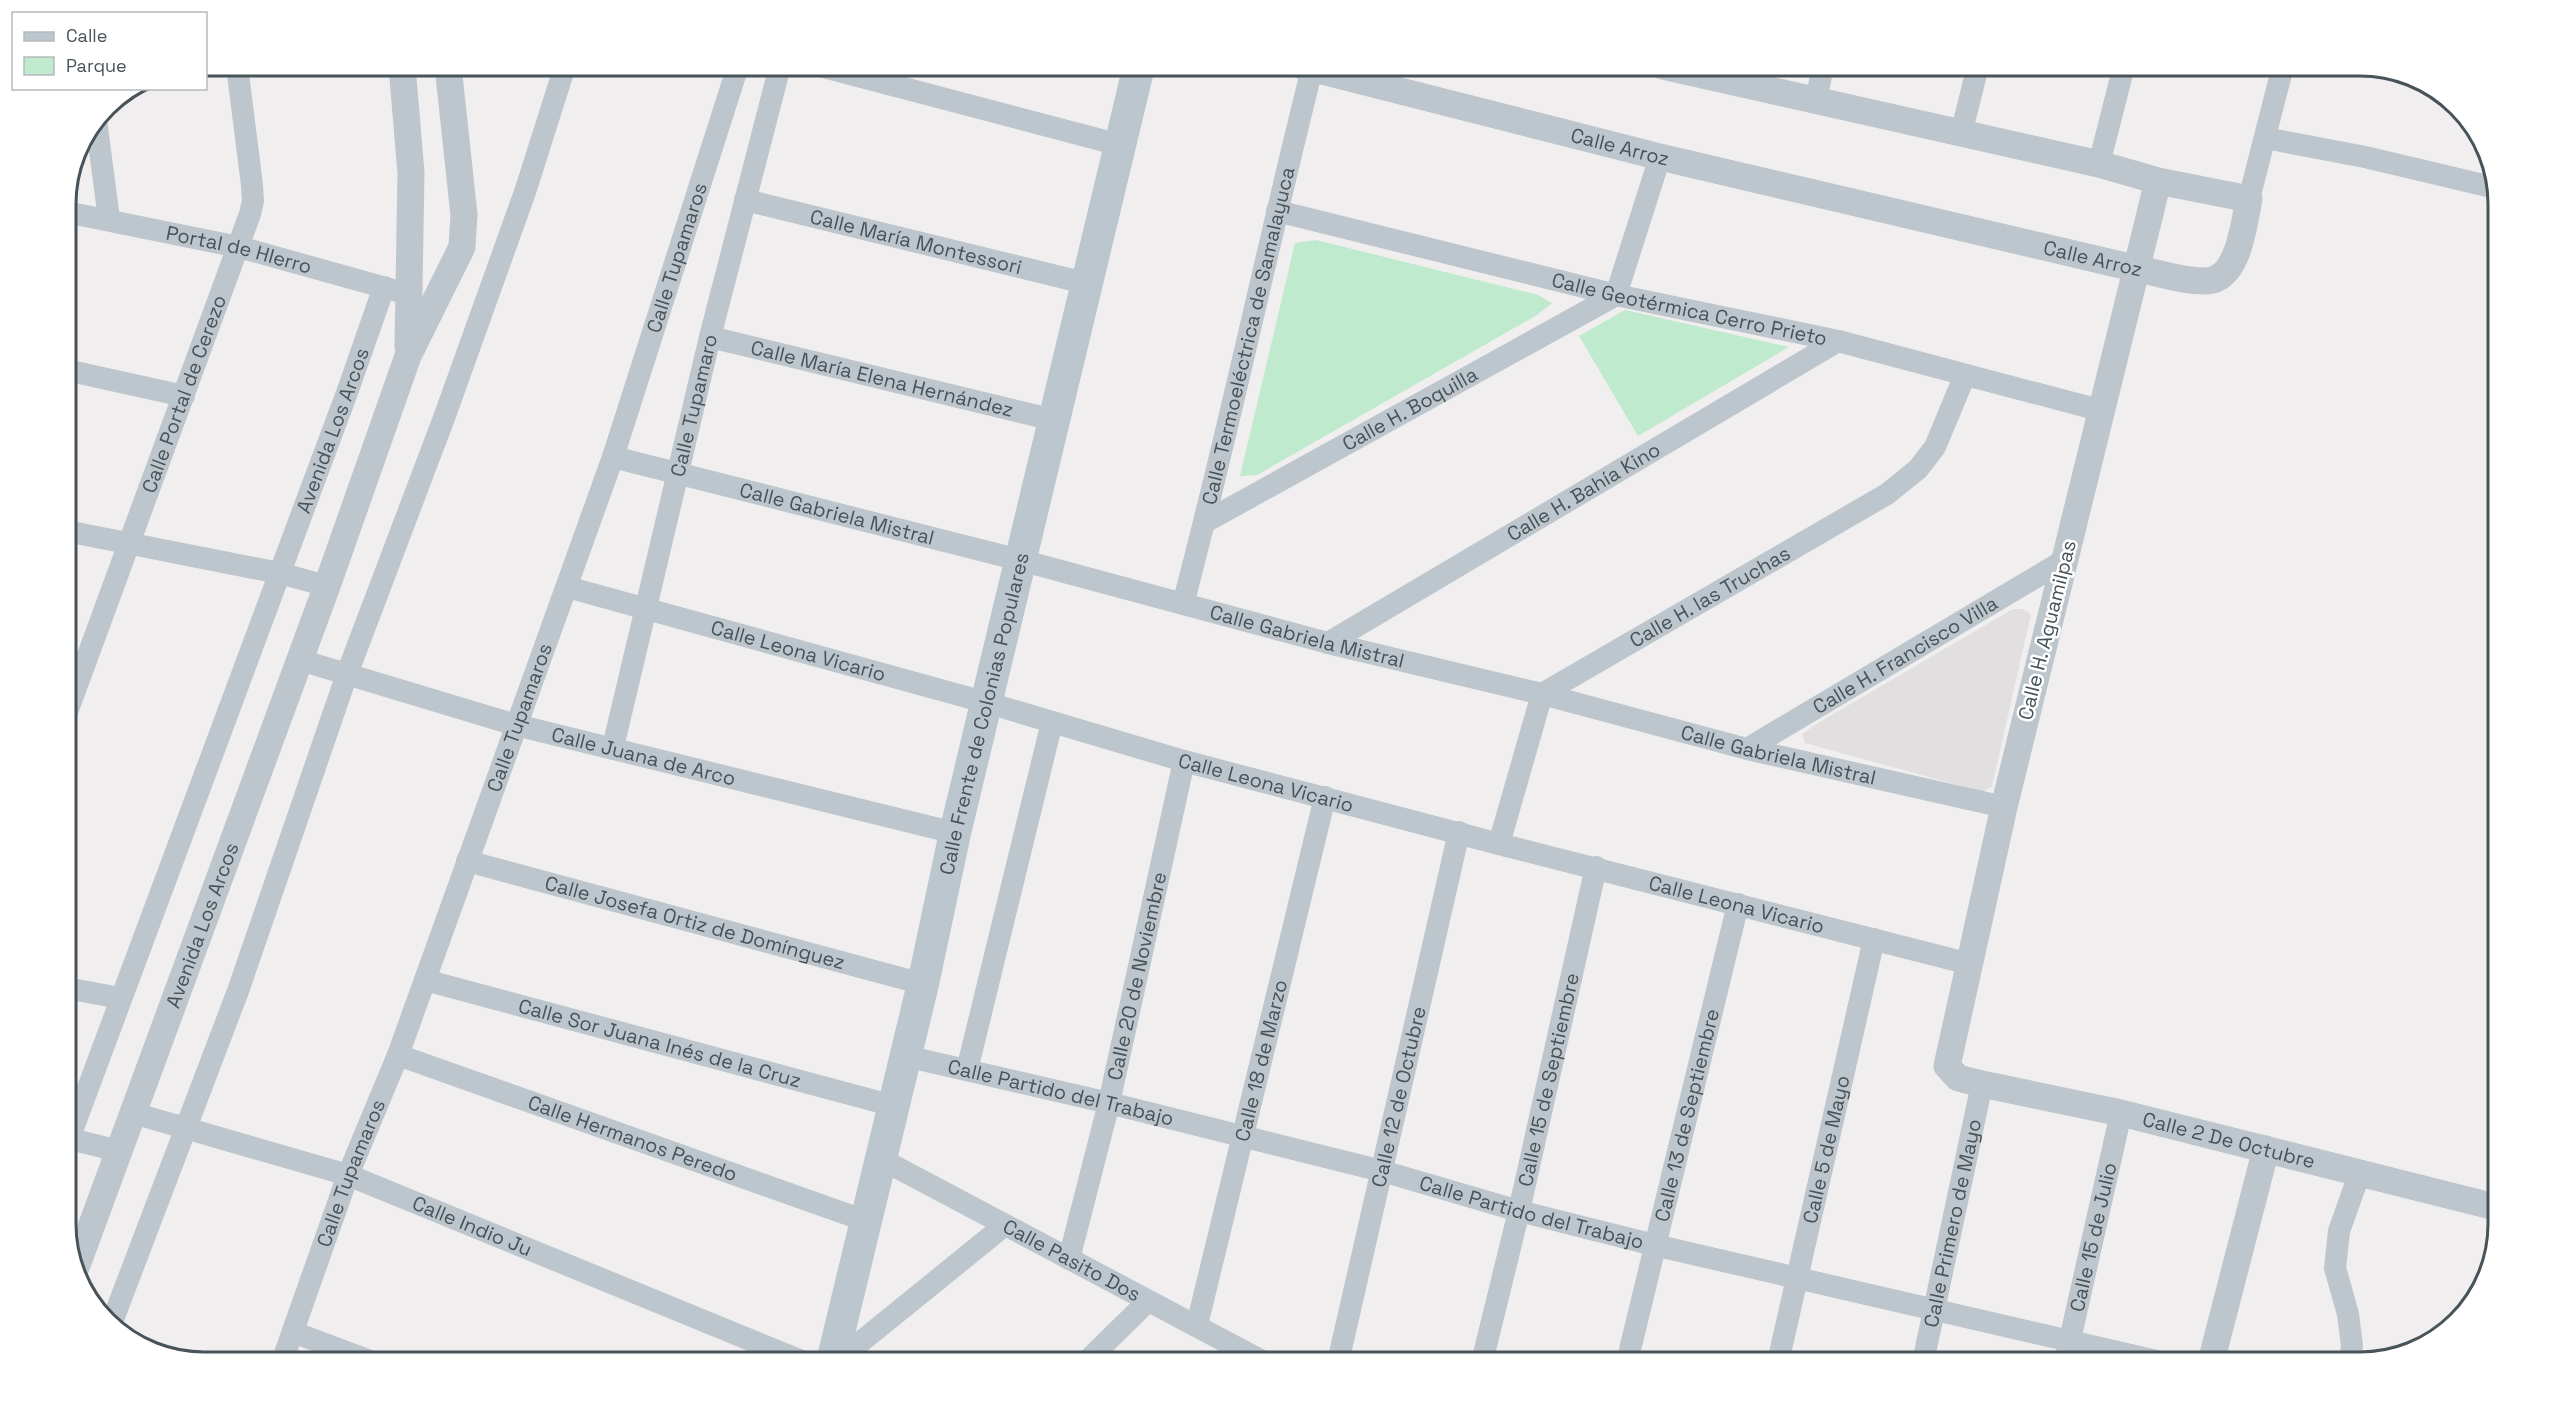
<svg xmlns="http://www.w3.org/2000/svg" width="2565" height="1428" font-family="'Space Grotesk',sans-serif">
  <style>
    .education { fill: #e1dfdf }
    .green { fill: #c0eacd }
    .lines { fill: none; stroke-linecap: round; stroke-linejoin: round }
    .minor { stroke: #bdc6cc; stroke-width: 22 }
    .tertiary { stroke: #bdc6cc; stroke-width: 27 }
    .secondary { stroke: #bbc6ce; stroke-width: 32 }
    .labels { text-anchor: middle; stroke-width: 5; stroke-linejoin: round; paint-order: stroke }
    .street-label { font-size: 20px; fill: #485359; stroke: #fff }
    .rim { fill: none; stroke: #485359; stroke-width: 3 }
  </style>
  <rect width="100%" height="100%" fill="#f0eeee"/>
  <path class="education" d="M2013,609H2023L2031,614L1992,786L1983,792L1805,743L1802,734L1818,723Z"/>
  <g class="green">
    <path d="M1316,240L1538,295L1552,303L1537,315L1257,475L1240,476L1295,243Z"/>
    <path d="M1625,310L1789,347L1638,436L1579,336Z"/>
  </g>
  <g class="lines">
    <g class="minor">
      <path d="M820,66L1120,145"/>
      <path d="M1816,101L1823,66"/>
      <path d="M96,120L109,219"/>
      <path d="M1961,134L1978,66"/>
      <path d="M2265,138L2365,157L2496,188"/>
      <path d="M2099,164L2124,66"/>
      <path d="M2249,199L2283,66"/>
      <path id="s1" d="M745,200L1085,283"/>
      <path id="s2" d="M1277,211L1616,295L1838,341L2103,411"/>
      <path id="s3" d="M66,212L239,247L397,291"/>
      <path id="s4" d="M710,337L1054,420"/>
      <path d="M66,370L184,396"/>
      <path id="s5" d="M613,457L1020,560L1328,643L1542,694L1747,749L2004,807"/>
      <path id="s6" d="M1205,522L1616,295L1660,157"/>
      <path d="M66,531L279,573L327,586"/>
      <path id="s7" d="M567,587L988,703L1184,761L1499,844L1970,964"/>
      <path id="s8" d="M1183,604C1230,427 1267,247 1312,69"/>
      <path id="s9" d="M1328,643L1838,341"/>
      <path id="s10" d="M300,660L516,725L955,833"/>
      <path id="s11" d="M66,715L250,214L253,201L252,185L237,66"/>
      <path id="s12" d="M613,747L710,337L780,66"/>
      <path id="s13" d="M1747,749L2063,561"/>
      <path id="s14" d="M1499,844L1542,694L1887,494L1918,469L1935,447L1965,375"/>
      <path id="s15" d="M467,861L923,984"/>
      <path id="s16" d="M425,980L894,1106"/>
      <path d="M66,988L120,998"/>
      <path id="s17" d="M398,1055L866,1221"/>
      <path id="s18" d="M905,1056L1109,1103L1382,1171L1519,1211L1654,1245L2161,1362"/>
      <path d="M967,1070L1052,722"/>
      <path id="s19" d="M133,1113L348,1175L804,1362"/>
      <path d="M66,1138L119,1151"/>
      <path id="s20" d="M69,1139L348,390L384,287"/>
      <path id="s21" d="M881,1159L1264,1362"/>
      <path id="s22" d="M1069,1259L1109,1103L1184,761"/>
      <path d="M112,1322L238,991L347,674L444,418L525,192L565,66"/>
      <path id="s23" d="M1197,1325L1325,797"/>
      <path d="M293,1332L373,1362"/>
      <path id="s24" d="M282,1362L348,1175L398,1055L613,457L738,66"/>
      <path d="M836,1362L1005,1225"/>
      <path d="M1086,1362L1147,1302"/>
      <path id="s25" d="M1338,1362L1459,832"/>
      <path id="s26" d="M1482,1362L1519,1211L1596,867"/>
      <path id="s27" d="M1627,1362L1738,904"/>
      <path id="s28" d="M1778,1362L1874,939"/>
      <path id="s29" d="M1923,1362L1982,1084"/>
      <path id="s30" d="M2065,1362L2121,1113"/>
      <path d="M2349,1362L2352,1346L2348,1314L2335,1268L2339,1231L2360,1172"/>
    </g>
    <g class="tertiary">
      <path d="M402,66L411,173L408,346"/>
      <path id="s31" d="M1302,66L1660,157L2138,269C2159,273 2185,282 2207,281C2239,279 2244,223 2249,199L2158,181L2099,164L1663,66"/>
      <path id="s32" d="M2158,181L2004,807L1947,1066L1958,1078L1982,1084L2121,1113L2499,1208"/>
      <path id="s33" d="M77,1265L327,586L408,356L462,247L464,215L448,66"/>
      <path d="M2211,1362L2266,1149"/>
    </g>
    <path class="secondary" id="s34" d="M832,1362L923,984L955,833L1139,66"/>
  </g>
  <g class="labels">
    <g class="street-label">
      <text dy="7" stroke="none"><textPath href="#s31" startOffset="328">Calle Arroz</textPath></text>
      <text dy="7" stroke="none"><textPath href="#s1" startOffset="176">Calle María Montessori</textPath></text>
      <text dy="7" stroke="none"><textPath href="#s3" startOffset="177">Portal de HIerro</textPath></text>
      <text dy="7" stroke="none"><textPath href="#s24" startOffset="1173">Calle Tupamaros</textPath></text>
      <text dy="7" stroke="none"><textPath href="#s31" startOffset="814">Calle Arroz</textPath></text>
      <text dy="7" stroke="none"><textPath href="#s2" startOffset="424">Calle Geotérmica Cerro Prieto</textPath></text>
      <text dy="7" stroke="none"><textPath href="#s8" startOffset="276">Calle Termoeléctrica de Samalayuca</textPath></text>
      <text dy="7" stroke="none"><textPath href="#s4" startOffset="177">Calle María Elena Hernández</textPath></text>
      <text dy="7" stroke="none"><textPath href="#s11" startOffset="342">Calle Portal de Cerezo</textPath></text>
      <text dy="7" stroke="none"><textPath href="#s12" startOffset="351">Calle Tupamaro</textPath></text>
      <text dy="7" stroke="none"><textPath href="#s6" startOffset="234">Calle H. Boquilla</textPath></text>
      <text dy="7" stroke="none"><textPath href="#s20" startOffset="756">Avenida Los Arcos</textPath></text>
      <text dy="7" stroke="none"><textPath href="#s9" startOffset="297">Calle H. Bahía Kino</textPath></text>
      <text dy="7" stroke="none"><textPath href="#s5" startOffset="231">Calle Gabriela Mistral</textPath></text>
      <text dy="7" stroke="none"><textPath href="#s14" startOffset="350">Calle H. las Truchas</textPath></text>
      <text transform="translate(2047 630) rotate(-76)" y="7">Calle H. Aguamilpas</text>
      <text dy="7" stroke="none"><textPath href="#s5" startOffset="717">Calle Gabriela Mistral</textPath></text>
      <text dy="7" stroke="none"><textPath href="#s7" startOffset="240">Calle Leona Vicario</textPath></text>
      <text dy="7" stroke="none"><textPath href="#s13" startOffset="184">Calle H. Francisco Villa</textPath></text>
      <text dy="7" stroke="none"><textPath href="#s34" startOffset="666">Calle Frente de Colonias Populares</textPath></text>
      <text dy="7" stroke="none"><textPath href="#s24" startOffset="687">Calle Tupamaros</textPath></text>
      <text dy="7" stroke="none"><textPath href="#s5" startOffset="1203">Calle Gabriela Mistral</textPath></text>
      <text dy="7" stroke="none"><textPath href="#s10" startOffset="357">Calle Juana de Arco</textPath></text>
      <text dy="7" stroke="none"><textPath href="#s7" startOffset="726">Calle Leona Vicario</textPath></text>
      <text dy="7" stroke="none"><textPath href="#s7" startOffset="1212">Calle Leona Vicario</textPath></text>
      <text dy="7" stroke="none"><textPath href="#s15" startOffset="236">Calle Josefa Ortiz de Domínguez</textPath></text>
      <text dy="7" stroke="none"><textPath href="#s33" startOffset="362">Avenida Los Arcos</textPath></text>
      <text dy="7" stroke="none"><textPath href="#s22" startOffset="291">Calle 20 de Noviembre</textPath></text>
      <text dy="7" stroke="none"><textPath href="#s16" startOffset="243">Calle Sor Juana Inés de la Cruz</textPath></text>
      <text dy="7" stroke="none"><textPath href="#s23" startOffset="272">Calle 18 de Marzo</textPath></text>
      <text dy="7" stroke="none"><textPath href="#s26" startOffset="290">Calle 15 de Septiembre</textPath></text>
      <text dy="7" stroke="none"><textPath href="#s18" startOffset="160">Calle Partido del Trabajo</textPath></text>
      <text dy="7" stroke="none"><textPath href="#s25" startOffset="272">Calle 12 de Octubre</textPath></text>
      <text dy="7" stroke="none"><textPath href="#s27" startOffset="254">Calle 13 de Septiembre</textPath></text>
      <text dy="7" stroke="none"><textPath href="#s17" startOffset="249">Calle Hermanos Peredo</textPath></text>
      <text dy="7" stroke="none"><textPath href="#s32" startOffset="1204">Calle 2 De Octubre</textPath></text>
      <text dy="7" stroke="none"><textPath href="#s28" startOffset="218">Calle 5 de Mayo</textPath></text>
      <text dy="7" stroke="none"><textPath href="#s24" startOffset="201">Calle Tupamaros</textPath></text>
      <text dy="7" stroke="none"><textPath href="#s18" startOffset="646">Calle Partido del Trabajo</textPath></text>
      <text dy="7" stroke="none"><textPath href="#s29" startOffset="142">Calle Primero de Mayo</textPath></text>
      <text dy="7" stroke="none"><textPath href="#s19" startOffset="358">Calle Indio Ju</textPath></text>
      <text dy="7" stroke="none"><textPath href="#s30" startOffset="128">Calle 15 de Julio</textPath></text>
      <text dy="7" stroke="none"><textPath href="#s21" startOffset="216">Calle Pasito Dos</textPath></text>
    </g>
  </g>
  <path d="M0 0H2565V1428H0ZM204 76H2360A128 128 0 0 1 2488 204V1224A128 128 0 0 1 2360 1352H204A128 128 0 0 1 76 1224V204A128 128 0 0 1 204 76Z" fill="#fff" fill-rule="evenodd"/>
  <path class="rim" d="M204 76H2360A128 128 0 0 1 2488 204V1224A128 128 0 0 1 2360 1352H204A128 128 0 0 1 76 1224V204A128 128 0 0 1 204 76Z"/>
  <rect x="12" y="12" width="195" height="78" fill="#ffffff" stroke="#b6babd" stroke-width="1.5"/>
  <rect x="24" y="32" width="30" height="9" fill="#bbc6ce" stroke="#b6babd" stroke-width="1.5"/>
  <text x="66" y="42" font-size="18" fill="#485359">Calle</text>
  <rect x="24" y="57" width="30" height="18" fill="#c0eacd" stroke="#b6babd" stroke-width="1.5"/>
  <text x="66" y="72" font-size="18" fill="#485359">Parque</text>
</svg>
